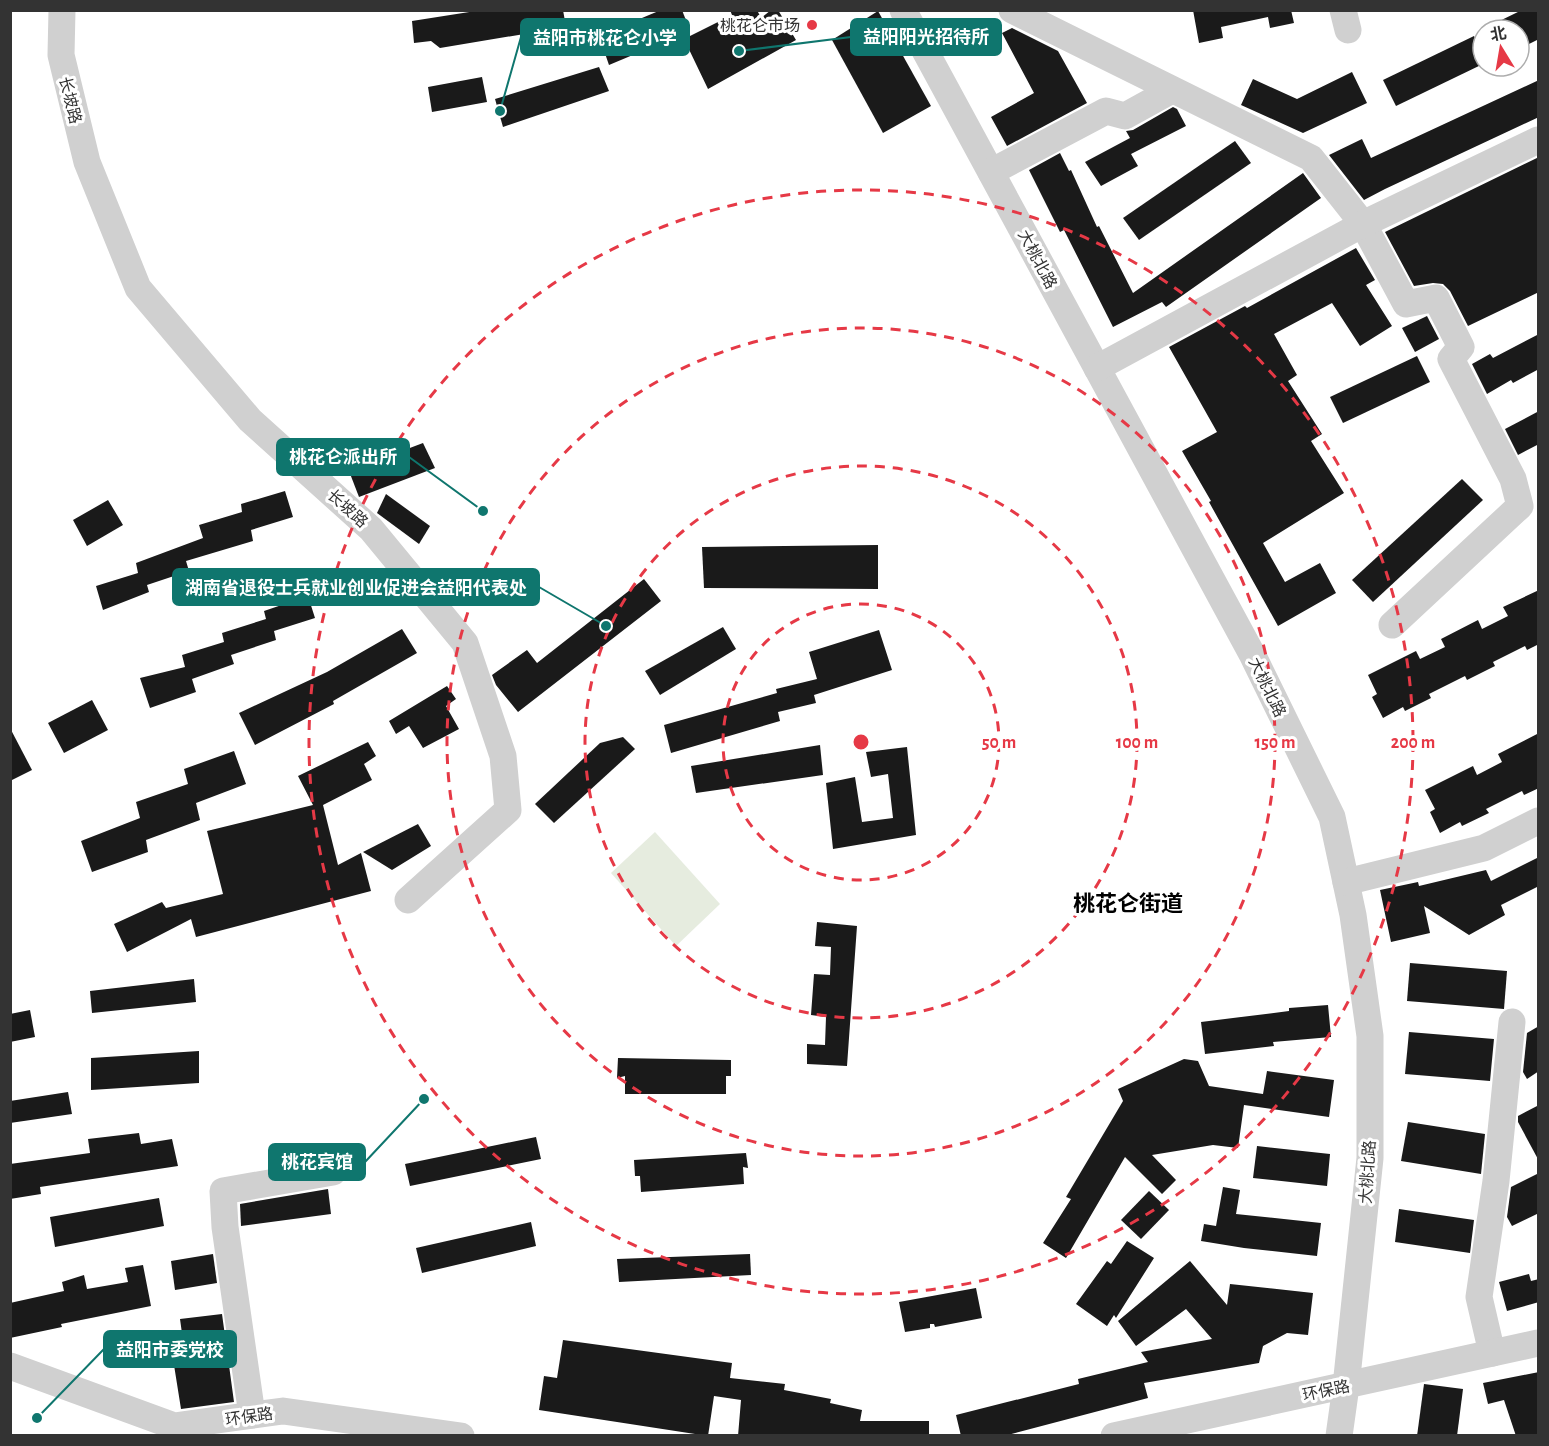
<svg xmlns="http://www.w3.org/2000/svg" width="1549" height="1446" font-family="'Alegreya Sans','Noto Sans SC',sans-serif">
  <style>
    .green { fill: #e6ecdf }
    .building { fill: #1a1a1a }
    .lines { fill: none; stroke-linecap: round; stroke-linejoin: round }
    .minor { stroke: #d0d0d0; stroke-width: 27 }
    .ring { fill: none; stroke: #e63946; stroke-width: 3; stroke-dasharray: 10 8 }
    .poi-dot { fill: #e63946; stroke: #fff; stroke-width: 2 }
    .labels { text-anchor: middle; stroke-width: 6; stroke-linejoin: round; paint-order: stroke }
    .poi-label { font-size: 16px; fill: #333; stroke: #fff; text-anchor: end }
    .street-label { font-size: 16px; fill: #333; stroke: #fff }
    .district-label { font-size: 22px; font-weight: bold; fill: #000; stroke: #fff }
    .centre { fill: #e63946; stroke: #fff; stroke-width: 3 }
    .ring-label { font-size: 18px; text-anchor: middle; font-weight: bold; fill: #e63946; stroke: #fff; stroke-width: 6; stroke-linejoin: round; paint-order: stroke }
    .leader { fill: none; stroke: #0f766e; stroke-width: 2 }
    .callout-dot { fill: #0f766e; stroke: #fff; stroke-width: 2 }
    .callout { fill: #0f766e; stroke: #0f766e; stroke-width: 2 }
    .callout-label { font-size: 18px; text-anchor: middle; font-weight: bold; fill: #fff }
  </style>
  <rect width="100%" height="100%" fill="#fff"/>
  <path class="green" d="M655,832L720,904L676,946L611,873Z"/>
  <g class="building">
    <path d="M482,10H563L566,27L440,48L431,41L414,43L412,21Z"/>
    <path d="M661,10H682L690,31L609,65L599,36Z"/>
    <path d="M730,10H757L761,18L771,10H778L796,40L708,89L684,39L732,15Z"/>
    <path d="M1193,10H1291L1294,23L1270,28L1268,17L1221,27L1223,38L1199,43Z"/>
    <path d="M1522,10H1539V39L1519,49V30H1481Z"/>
    <path d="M878,11L931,106L883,133L832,40Z"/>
    <path d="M1012,28L1058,51L1087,103L1007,146L991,117L1034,93L1002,33Z"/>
    <path d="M1474,36L1483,55V64L1396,106L1383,80Z"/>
    <path d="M599,67L609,91L503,127L495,99Z"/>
    <path d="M1352,72L1367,103L1303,133L1241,105L1253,79L1297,99Z"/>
    <path d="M482,77L487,102L432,112L428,87Z"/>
    <path d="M1539,80V117L1385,189L1364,200L1329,155L1362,139L1371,158Z"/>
    <path d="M1173,107L1177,109L1186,126L1131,154L1138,166L1101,186L1085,162L1130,138L1126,131L1133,130Z"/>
    <path d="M1235,141L1251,163L1139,240L1123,218Z"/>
    <path d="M1060,153L1069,171L1071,170L1097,227L1099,226L1133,293L1303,173L1321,198L1166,307L1162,302L1113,327L1064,230L1060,232L1029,170Z"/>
    <path d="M1539,157V292L1468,326L1450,291L1443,284L1433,283L1414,286L1385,232Z"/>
    <path d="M1356,248L1375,280L1366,285L1392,326L1360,346L1332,303L1274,334L1297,375L1288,381L1322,434L1311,441L1344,493L1263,543L1285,582L1320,563L1336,593L1278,626L1209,502L1211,501L1182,451L1217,432L1169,347L1245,306L1247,308Z"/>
    <path d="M1427,316L1439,339L1415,352L1402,328Z"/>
    <path d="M1539,334V369L1513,383L1511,380L1487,394L1472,364L1490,354L1493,358Z"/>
    <path d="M1417,356L1430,382L1343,423L1330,397Z"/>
    <path d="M1539,411V444L1518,455L1505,429Z"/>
    <path d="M423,443L435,468L359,497L349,471Z"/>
    <path d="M1462,479L1483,500L1373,602L1352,580Z"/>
    <path d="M285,491L293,517L251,530L253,541L186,561L189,571L147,585L149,592L103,610L96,586L138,573L136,563L203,538L199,525L242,512L241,504Z"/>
    <path d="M386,494L430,526L419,544L377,513Z"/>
    <path d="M108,500L123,525L87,546L73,520Z"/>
    <path d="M878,545V589L704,588L702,547Z"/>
    <path d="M644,579L661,601L518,712L496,685L492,675L527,650L537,663Z"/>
    <path d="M1539,590V644L1527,650L1525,646L1493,662L1495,666L1467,680L1465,676L1429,694L1431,698L1405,711L1403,707L1383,718L1372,697L1377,694L1368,675L1416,651L1420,659L1445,647L1441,639L1478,620L1482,629L1508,616L1503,607Z"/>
    <path d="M308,596L315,618L274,631L276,640L231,655L234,664L192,679L196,692L150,708L140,678L185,667L182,655L224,642L222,633L266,619L264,611Z"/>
    <path d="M723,627L736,649L660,695L645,671Z"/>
    <path d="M402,629L417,653L333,701L334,704L255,745L239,713L327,672Z"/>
    <path d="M879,630L892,670L814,695L816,703L778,712L780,721L671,753L664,725L777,693L776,689L817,679L809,652Z"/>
    <path d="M447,686L456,699L446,706L459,729L423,748L409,726L396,734L389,721Z"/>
    <path d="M92,700L108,730L64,753L48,723Z"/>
    <path d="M10,728L32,770L10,781Z"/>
    <path d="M1539,733V788L1524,795L1522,791L1486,809L1489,813L1462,826L1460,822L1440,833L1430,812L1435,809L1425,790L1473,766L1477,775L1502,762L1498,754Z"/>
    <path d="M623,737L635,749L554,823L535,804L600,743Z"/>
    <path d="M368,742L376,756L364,764L372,780L323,805L338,865L361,853L371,891L196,937L191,919L127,952L114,924L162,902L166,908L223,894L207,831L313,805L298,776Z"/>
    <path d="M820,745L823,775L696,793L691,766Z"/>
    <path d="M907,747L916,835L833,849L826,783L855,777L862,822L893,818L888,774L871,777L866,752Z"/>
    <path d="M234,751L246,784L196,803L200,820L146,840L148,852L92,872L81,841L140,818L136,802L188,784L184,769Z"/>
    <path d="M418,824L431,846L392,870L363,852Z"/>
    <path d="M1539,857V886L1501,905L1505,915L1469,935L1424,906L1430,933L1391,942L1380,890L1418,882L1419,886L1486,870L1491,881Z"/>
    <path d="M817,922L857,926L847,1066L807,1064V1044L825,1045L826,1017L811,1015L814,974L830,975L831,947L815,946Z"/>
    <path d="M1410,963L1507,971L1504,1009L1407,1001Z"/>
    <path d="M194,979L196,1002L92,1013L90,991Z"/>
    <path d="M1328,1005L1331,1037L1273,1042L1274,1046L1205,1054L1201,1022L1289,1011V1008Z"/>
    <path d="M30,1010L35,1037L10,1042V1014Z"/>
    <path d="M1539,1026V1071L1527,1079L1523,1072L1527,1033Z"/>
    <path d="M1409,1032L1494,1039L1490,1081L1405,1074Z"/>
    <path d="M199,1051V1083L91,1090V1058Z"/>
    <path d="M618,1058L731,1060V1076H726V1094H625V1076L617,1078Z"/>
    <path d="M1184,1059L1198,1061L1209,1086L1263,1094L1267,1071L1334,1080L1329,1117L1244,1105L1238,1148L1213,1145L1152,1155L1176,1180L1162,1194L1125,1157L1066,1258L1043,1243L1071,1199L1066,1197L1123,1101L1118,1089Z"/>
    <path d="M68,1092L72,1114L10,1123V1101Z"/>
    <path d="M1539,1105V1161L1518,1122V1116Z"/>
    <path d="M1408,1122L1485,1134L1481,1174L1401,1161Z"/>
    <path d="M139,1133L141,1144L172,1139L178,1166L40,1187L41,1194L10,1199V1164L90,1153L88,1139Z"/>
    <path d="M536,1137L541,1159L410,1186L405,1164Z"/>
    <path d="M1257,1146L1330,1154L1327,1186L1253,1178Z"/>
    <path d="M746,1153L748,1168L743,1167L744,1184L641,1192L640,1176H635L634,1160Z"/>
    <path d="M1539,1173V1213L1512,1226L1507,1217L1511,1187Z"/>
    <path d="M1223,1187L1240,1190L1236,1214L1321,1223L1317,1256L1244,1248L1201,1241L1204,1224L1216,1226Z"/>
    <path d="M328,1189L331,1214L241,1226L240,1204Z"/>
    <path d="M1149,1191L1169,1210L1141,1239L1121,1220Z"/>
    <path d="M159,1198L164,1226L55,1247L50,1217Z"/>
    <path d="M1399,1209L1474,1220L1470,1253L1395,1242Z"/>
    <path d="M531,1222L536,1246L422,1273L416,1248Z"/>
    <path d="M1127,1241L1154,1258L1116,1318L1114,1315L1107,1326L1076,1304L1107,1261L1111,1264Z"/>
    <path d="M213,1254L217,1283L175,1290L171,1261Z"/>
    <path d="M750,1254L751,1275L619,1282L617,1259Z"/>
    <path d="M1190,1261L1227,1305L1230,1284L1313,1293L1308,1335L1287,1333L1263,1346L1259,1363L1144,1383L1148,1398L1004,1436H961L956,1415L1079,1384L1078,1379L1148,1362L1141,1352L1212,1339L1186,1309L1136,1346L1118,1321Z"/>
    <path d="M143,1265L151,1306L61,1324L62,1327L10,1338V1303L64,1291L62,1282L84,1275L87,1289L128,1282L125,1268Z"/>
    <path d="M1529,1274L1531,1281L1539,1279V1302L1507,1311L1499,1282Z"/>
    <path d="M976,1288L982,1318L935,1327L934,1324H930V1328L905,1332L899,1302Z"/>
    <path d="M222,1314L234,1402L181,1409L174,1365L186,1362L180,1319Z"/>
    <path d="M563,1340L732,1363L730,1378L785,1384L784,1390L831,1399L830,1403L862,1410L860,1421H929V1436H738L741,1400L714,1396L708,1436L539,1410L544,1376L557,1378Z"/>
    <path d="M1539,1372V1436H1516L1504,1400L1488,1404L1483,1383Z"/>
    <path d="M1424,1384L1463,1389L1457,1436H1417Z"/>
  </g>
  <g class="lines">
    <g class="minor">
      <path d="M62,10L61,55L87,162L138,288L250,420L371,529L465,643L503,756L508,810L408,900"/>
      <path d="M903,10L1252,654L1332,817L1353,915L1370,1036V1158L1346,1386L1339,1436"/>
      <path d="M1012,10L1311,158L1363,224L1406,304L1436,298L1461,347L1451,359L1513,479L1520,506L1392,625"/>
      <path d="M1343,10L1348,30"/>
      <path d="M991,172L1106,111L1125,116L1172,90"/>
      <path d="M1097,368L1363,224L1538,140"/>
      <path d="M1346,882L1484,848L1538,821"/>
      <path d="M1492,1353L1479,1297L1496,1181L1512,1022"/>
      <path d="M10,1366L174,1426L283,1411L461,1436"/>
      <path d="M252,1415L225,1227L223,1191L333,1172"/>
      <path d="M1114,1436L1538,1343"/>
    </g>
  </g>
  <g class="ring">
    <circle cx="861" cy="742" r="138"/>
    <circle cx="861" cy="742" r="276"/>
    <circle cx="861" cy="742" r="414"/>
    <circle cx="861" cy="742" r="552"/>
  </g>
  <circle class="poi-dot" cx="812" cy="25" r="6"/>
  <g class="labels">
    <g class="poi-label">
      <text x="800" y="31">桃花仑市场</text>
    </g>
    <g class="street-label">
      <text transform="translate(71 100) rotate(76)" y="6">长坡路</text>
      <text transform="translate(1038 259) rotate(62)" y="6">大桃北路</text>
      <text transform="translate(348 508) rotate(42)" y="6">长坡路</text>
      <text transform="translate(1268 687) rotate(64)" y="6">大桃北路</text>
      <text transform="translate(1367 1172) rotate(-86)" y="6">大桃北路</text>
      <text transform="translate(1326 1390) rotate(-12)" y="6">环保路</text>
      <text transform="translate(249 1416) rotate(-8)" y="6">环保路</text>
    </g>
    <g class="district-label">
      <text x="1128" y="911">桃花仑街道</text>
    </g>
  </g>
  <circle cx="861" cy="742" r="9" class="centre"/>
  <g class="ring-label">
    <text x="999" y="748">50 m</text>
    <text x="1137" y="748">100 m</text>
    <text x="1275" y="748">150 m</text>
    <text x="1413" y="748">200 m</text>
  </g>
  <path class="leader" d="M739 51L851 37M500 111L521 37M483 511L409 457M606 626L539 587M424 1099L365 1162M37 1418L104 1349"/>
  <g class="callout-dot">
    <circle cx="739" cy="51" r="6"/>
    <circle cx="500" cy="111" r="6"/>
    <circle cx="483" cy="511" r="6"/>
    <circle cx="606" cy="626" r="6"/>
    <circle cx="424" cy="1099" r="6"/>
    <circle cx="37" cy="1418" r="6"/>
  </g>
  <g class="callout">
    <rect x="851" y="19" width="150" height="36" rx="6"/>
    <rect x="521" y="19" width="168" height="36" rx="6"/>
    <rect x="277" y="439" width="132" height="36" rx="6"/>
    <rect x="173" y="569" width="366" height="36" rx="6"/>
    <rect x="269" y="1144" width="96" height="36" rx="6"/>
    <rect x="104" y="1331" width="132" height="36" rx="6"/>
  </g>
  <g class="callout-label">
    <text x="926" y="43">益阳阳光招待所</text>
    <text x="605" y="44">益阳市桃花仑小学</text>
    <text x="343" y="463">桃花仑派出所</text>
    <text x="356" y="594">湖南省退役士兵就业创业促进会益阳代表处</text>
    <text x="317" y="1168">桃花宾馆</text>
    <text x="170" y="1356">益阳市委党校</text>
  </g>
  <rect width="1549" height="1446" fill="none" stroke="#333333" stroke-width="24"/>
  <g transform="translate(1501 48) rotate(349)"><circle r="28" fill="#ffffff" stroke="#adadad" stroke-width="1.5"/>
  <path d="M0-4.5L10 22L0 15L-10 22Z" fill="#e63946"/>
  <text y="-9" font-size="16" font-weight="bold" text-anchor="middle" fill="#333333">北</text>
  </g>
</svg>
